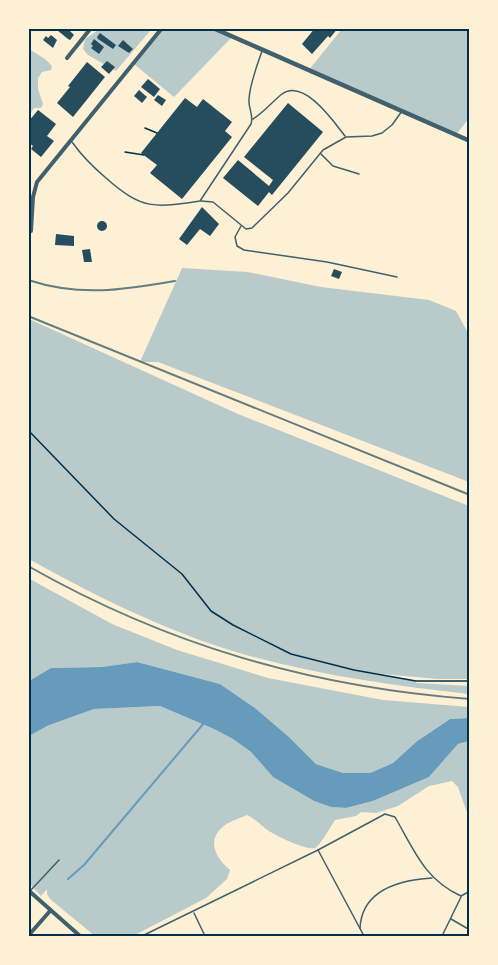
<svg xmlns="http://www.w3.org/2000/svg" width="498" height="965" font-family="'PT Sans',sans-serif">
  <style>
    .green { fill: #b9caca }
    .water { fill: #669bbc }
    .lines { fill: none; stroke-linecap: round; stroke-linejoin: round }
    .stream { stroke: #669bbc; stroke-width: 2 }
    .building { fill: #264d5e }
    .path { stroke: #003049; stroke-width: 1.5 }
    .service { stroke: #3f606c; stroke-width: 1.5 }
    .minor { stroke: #3f606c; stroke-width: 4 }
    .tertiary { stroke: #3f606c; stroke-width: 4.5 }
    .rail { stroke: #657d81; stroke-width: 2 }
    .neatline { fill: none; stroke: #003049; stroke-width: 2 }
  </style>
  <rect width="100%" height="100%" fill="#fdf0d5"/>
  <g class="green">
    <path d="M149,28L150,31L116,71L88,55L83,49L85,39L100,29Z"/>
    <path d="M162,29H211L232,37L174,97L134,64Z"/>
    <path d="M342,29H469V118L456,135L308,71Z"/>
    <path d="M29,49L45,59L52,66L51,70L42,72L38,78V89L43,104L41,108H34L29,115Z"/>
    <path d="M182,268L248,272L321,287L429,300L456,311L469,335V482L158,362H140Z"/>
    <path d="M29,319L238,414L469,506V679H438L371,673L416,681V683L469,686V694C376,684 272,669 184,634C130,613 79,587 29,559Z"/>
    <path d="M28,578L112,624L177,650L268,678L383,700L469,707V718L450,719L416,742L393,763L370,773H343L316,764L289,737L255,708L220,684L137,662L102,667L51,668L29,681Z"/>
    <path d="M160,706L214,729L233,739L251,752L273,777L314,801L331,807L346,808L373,801L429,777L458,744L469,741V818L458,787L452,781L429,786L398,806L376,813L361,812L356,816L335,820C331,826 320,846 315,848C307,851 274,835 266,829C260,824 255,819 247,815C240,818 231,821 225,825C205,840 216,858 230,870L227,879L206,898L133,936H95L50,899L47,894V889L41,896L29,883L28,736L47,726L94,709Z"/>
  </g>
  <path class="water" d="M137,662L220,684L255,708L289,737L316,764L343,773H370L393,763L416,742L450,719L469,718V741L458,744L429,777L373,801L346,808L331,807L314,801L273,777L251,752L233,739L214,729L160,706L94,709L47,726L29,736V681L51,668L102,667Z"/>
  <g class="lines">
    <path class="stream" d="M68,879L84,865L204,723"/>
  </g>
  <g class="building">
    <path d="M58,28H67L74,35L70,40L68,39L57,30Z"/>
    <path d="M315,28H338L330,38L328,36L312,54L302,44Z"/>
    <path d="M100,33L116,45L113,49L98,39L97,37Z"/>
    <path d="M51,35L57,40L53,48L43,40L46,36L48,38Z"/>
    <path d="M94,39L104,47L99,54L91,48L93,46L91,44Z"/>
    <path d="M123,40L133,49L129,53L118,46Z"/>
    <path d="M107,61L115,67L109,74L101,67Z"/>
    <path d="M87,62L105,77L73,117L57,103L70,87L68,86Z"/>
    <path d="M148,79L160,89L154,97L141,87Z"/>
    <path d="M139,90L147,97L142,103L134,96Z"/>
    <path d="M158,95L166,100L162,106L154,100Z"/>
    <path d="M185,98L197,107L203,99L232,122L225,131L232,137L182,199L150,173L157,165L141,153Z"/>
    <path d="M288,103L323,132L272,195L269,192L258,206L223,178L238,160L269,186L273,180L244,157Z"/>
    <path d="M38,110L56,124L47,136L54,141L41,157L31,149L33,146L28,142V122Z"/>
    <path d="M202,207L219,224L210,236L200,229L187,245L179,239Z"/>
    <circle cx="102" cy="226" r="5"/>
    <path d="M56,234L74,236V246L55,245Z"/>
    <path d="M90,249L92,262H84L82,250Z"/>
    <path d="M334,269L342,272L339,279L331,276Z"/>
  </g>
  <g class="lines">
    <g class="path">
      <path d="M145,128L157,133"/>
      <path d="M125,152L144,155"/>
      <path d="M28,430L114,519L182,574L211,611L233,625L291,654L354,670L416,681H470"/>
    </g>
    <g class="service">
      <path d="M253,119C264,112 272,102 282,94C304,78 334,122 345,136"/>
      <path d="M72,142C82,156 93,167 106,178C142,210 155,208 200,201L251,124C254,115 248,108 249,99C250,83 257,66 262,51"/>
      <path d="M321,154L333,166L359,174"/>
      <path d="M201,201L213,202L246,229L252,228L288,193L323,150L346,137L372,136L382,133L392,125L402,111"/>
      <path d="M241,226L235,237L237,246L244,250L327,262L397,277"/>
      <path d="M31,890L59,860"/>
      <path d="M194,913L205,936"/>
      <path d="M451,919L470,930"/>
      <path d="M360,928C362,890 400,880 432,878"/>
      <path d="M142,936L318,850"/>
      <path d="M364,936L318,850L385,814L395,817C414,850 425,880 461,896L470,891"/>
      <path d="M442,936L461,897"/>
    </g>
    <g class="minor">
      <path d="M67,58L91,28"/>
      <path d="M31,231L33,197L37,182L162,28"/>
      <path d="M28,890L80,936"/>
      <path d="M28,936L50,911"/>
    </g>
    <path class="tertiary" d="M213,28L470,141"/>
    <g class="rail">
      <path d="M28,280C80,297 123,290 175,281"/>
      <path d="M28,316L470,495"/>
      <path d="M28,566C167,645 311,687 470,699"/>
    </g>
  </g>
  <rect width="498" height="965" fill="none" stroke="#fdf0d5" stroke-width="60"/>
  <rect x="30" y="30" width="438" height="905" class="neatline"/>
</svg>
